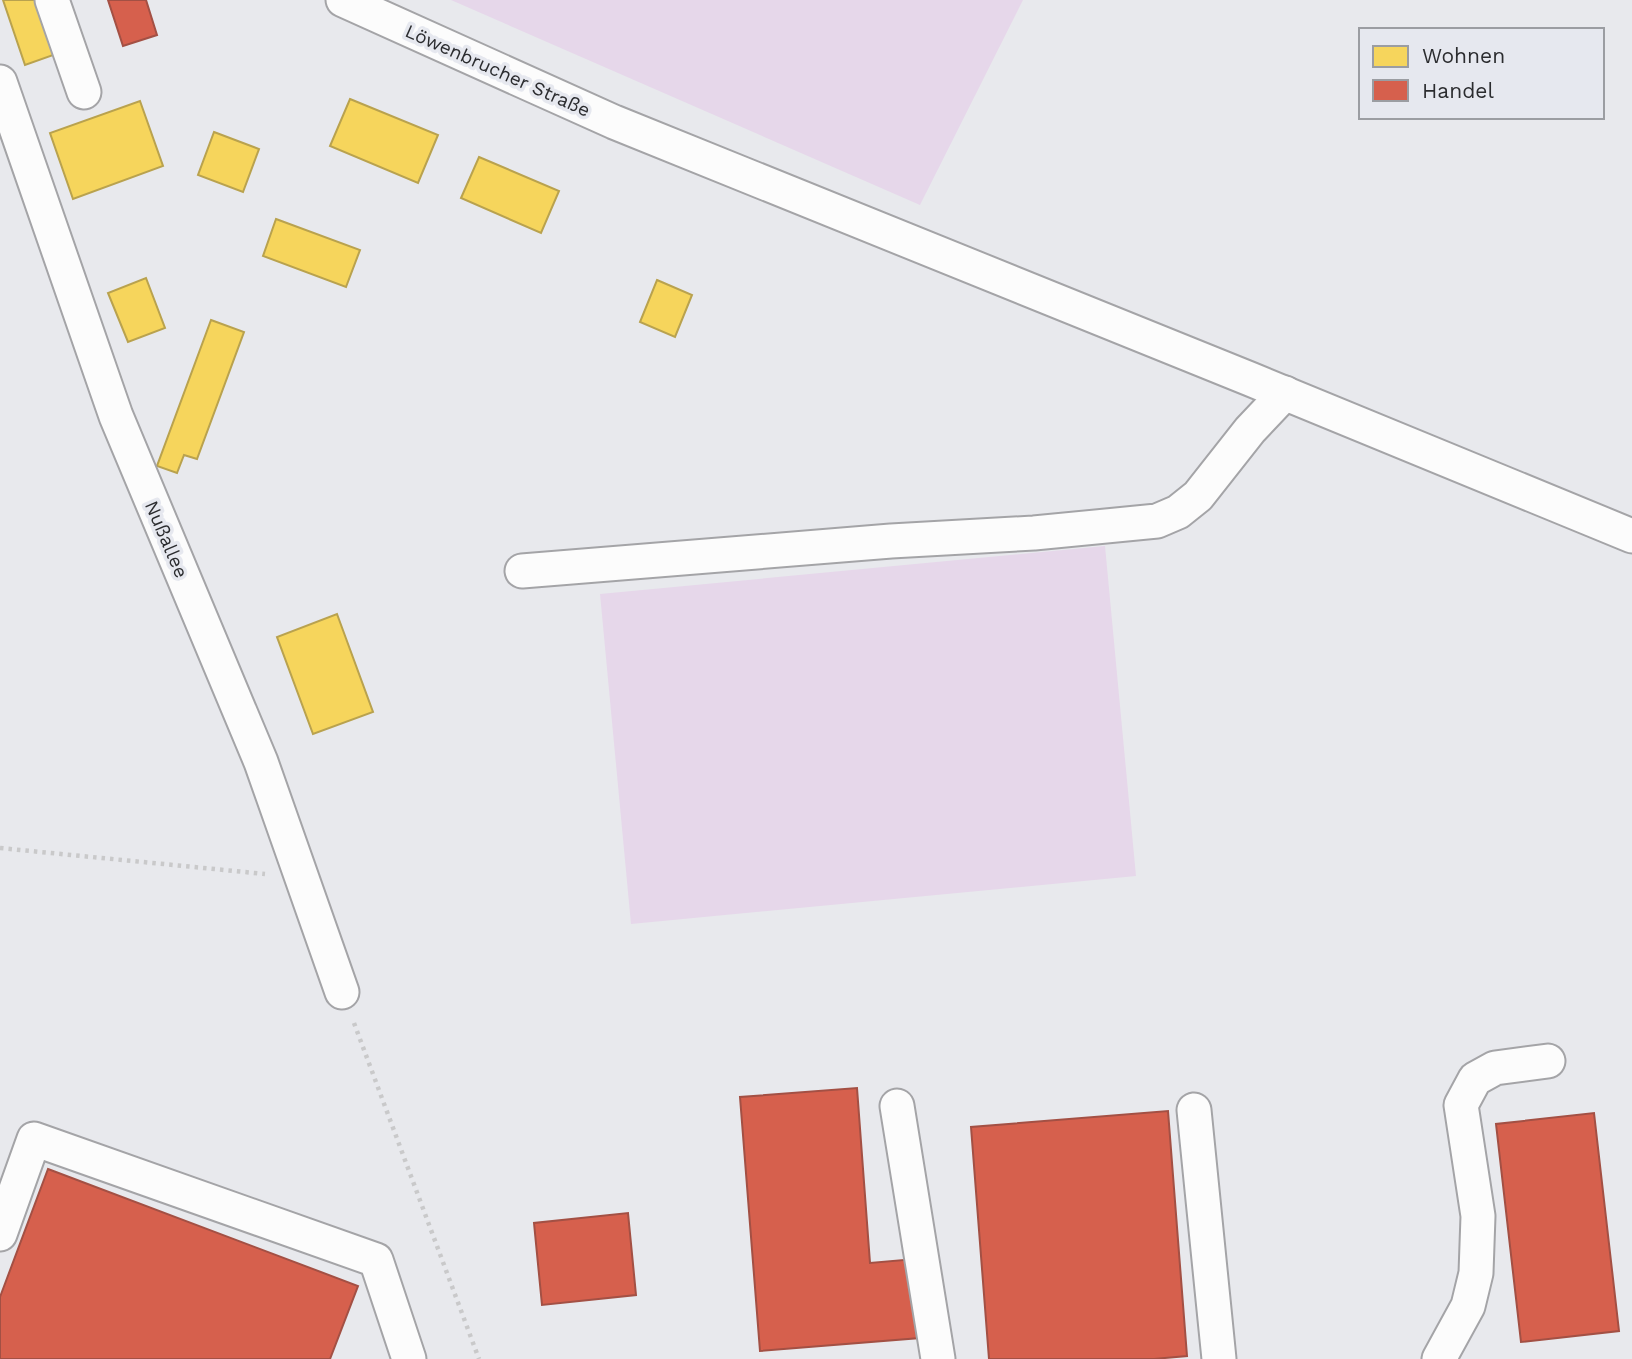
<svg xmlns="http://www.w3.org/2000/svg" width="1632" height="1359" font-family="'Work Sans',sans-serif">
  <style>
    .green { fill: #e6d7ea }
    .homes { fill: #f6d55c; stroke: #b9a24e; stroke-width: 2 }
    .shops { fill: #d6604d; stroke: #a35044; stroke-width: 2 }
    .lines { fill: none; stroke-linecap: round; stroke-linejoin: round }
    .minor-casing { stroke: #a4a4a7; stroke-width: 37 }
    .path { stroke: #c9c9ca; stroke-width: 4.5; stroke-dasharray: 3.5 5; stroke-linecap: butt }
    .minor { stroke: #fcfcfc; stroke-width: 33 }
    .labels { text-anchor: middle; stroke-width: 7; stroke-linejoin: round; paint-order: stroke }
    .street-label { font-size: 19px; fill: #2b2c2f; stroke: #e6e8ef }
  </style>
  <rect width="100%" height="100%" fill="#e8e9ed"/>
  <g class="green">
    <path d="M451,0H1023L920,205Z"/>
    <path d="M1105,546L1136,876L631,924L600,594Z"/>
  </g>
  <g class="homes">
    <path d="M3,0H41L59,53L25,65Z"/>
    <path d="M350,99L438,135L418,183L330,146Z"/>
    <path d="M140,101L163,166L73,199L50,133Z"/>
    <path d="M214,132L259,149L243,192L198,175Z"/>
    <path d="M479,157L559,191L541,233L461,198Z"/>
    <path d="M276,219L360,250L346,287L263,256Z"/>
    <path d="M146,278L165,328L128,342L108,293Z"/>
    <path d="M657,280L692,295L675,337L640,322Z"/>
    <path d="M211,320L244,332L197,459L184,455L177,473L157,466Z"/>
    <path d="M337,614L373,712L313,734L277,637Z"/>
  </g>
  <g class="shops">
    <path d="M108,0H146L157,35L123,46Z"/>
    <path d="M857,1088L870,1263L915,1259L920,1338L760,1351L740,1097Z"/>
    <path d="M1168,1111L1187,1356L1154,1359H989L971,1127Z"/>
    <path d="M1594,1113L1619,1331L1521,1342L1496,1124Z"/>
    <path d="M48,1169L358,1286L330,1359H0V1297Z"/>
    <path d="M628,1213L636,1295L542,1305L534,1223Z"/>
  </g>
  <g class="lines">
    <defs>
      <g id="minor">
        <path d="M52,0L84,92"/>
        <path d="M343,0L614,122L1250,379L1632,536"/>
        <path d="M0,82L116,416L261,762L342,992"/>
        <path d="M522,571L891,541L1034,533L1157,521L1178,512L1198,496L1250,430L1285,393"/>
        <path d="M897,1106L938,1359"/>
        <path d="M1194,1110L1219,1359"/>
        <path d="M0,1234L34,1139L376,1260L409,1359"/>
        <path d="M1439,1359L1468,1306L1476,1273L1478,1216L1461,1105L1475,1079L1495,1068L1548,1061"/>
      </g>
    </defs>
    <use href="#minor" class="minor-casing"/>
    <g class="path">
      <path d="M0,848L265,874"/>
      <path d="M354,1023L479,1359"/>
    </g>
    <use href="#minor" class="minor"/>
  </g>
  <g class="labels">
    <g class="street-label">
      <text transform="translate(498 70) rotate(24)" y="7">Löwenbrucher Straße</text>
      <text transform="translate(167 539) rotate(67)" y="7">Nußallee</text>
    </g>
  </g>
  <rect x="1359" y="28" width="245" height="91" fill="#e6e8ef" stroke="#9b9da2" stroke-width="2"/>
  <rect x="1373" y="46" width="35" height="21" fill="#f6d55c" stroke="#9b9da2" stroke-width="2"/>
  <text x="1422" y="63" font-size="21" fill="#2b2c2f">Wohnen</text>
  <rect x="1373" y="80" width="35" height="21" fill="#d6604d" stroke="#9b9da2" stroke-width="2"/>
  <text x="1422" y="98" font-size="21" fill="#2b2c2f">Handel</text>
</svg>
